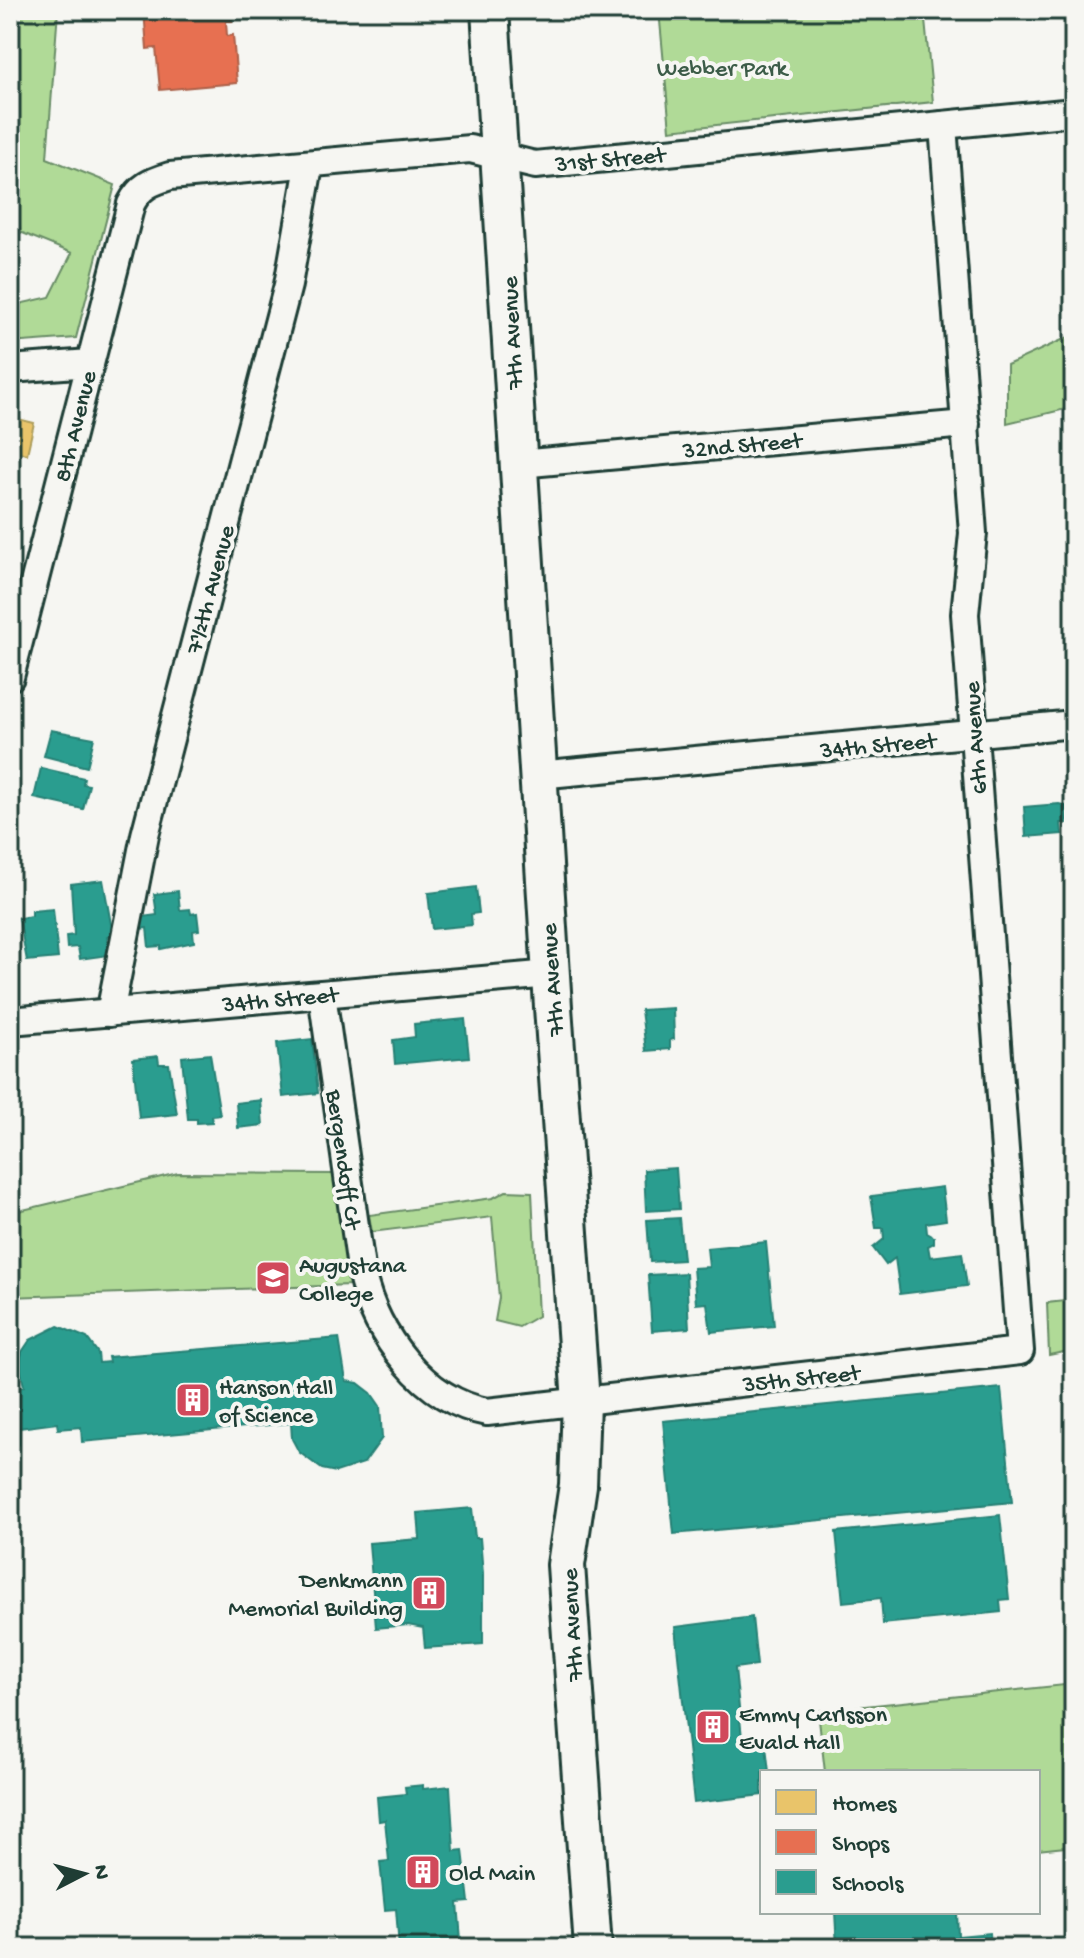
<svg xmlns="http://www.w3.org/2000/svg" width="1084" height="1958" font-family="'Gochi Hand',sans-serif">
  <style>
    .green { fill: #b0da97; stroke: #688c66; stroke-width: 2 }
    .homes { fill: #e9c46a; stroke: #ac9c5a; stroke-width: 2 }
    .shops { fill: #e76f51; stroke: #ab6048; stroke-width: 2 }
    .schools { fill: #2a9d8f; stroke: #278074; stroke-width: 2 }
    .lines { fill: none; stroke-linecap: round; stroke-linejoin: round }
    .street-casing { stroke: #1f3d34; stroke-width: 32 }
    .secondary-casing { stroke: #1f3d34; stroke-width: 42 }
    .street { stroke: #f6f6f2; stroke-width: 26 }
    .secondary { stroke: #f6f6f2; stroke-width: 36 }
    .labels { text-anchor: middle; stroke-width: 8; stroke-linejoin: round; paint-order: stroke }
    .park-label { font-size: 24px; fill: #3c5c48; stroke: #f6f6f2 }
    .street-label { font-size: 24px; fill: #1f3d34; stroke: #f6f6f2 }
    .poi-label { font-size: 24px; fill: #1f3d34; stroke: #f6f6f2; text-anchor: start }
  </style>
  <rect width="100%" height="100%" fill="#f6f6f2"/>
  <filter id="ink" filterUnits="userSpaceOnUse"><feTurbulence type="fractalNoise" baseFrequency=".0125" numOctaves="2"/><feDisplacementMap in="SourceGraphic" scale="16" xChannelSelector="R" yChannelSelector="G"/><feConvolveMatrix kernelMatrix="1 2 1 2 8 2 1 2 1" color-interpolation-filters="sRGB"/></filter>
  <g filter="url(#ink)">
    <g class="green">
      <path d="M10,10H58L47,158L115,185L76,338L10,343V306L50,297L72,253L20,232L10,166Z"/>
      <path d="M659,10H924L933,102L670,130Z"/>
      <path d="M1067,225H1074V407L1007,423V365L1073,335Z"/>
      <path d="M178,1173L336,1174L351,1285L10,1297V1213Z"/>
      <path d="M506,1191L532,1192L538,1316L519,1327L495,1321L499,1298L492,1217L372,1232L369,1215L493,1198Z"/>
      <path d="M1074,1300V1350L1049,1355L1047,1303Z"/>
      <path d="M1074,1684V1846L1038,1850V1772H825L818,1711Z"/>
    </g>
    <g class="homes">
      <path d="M10,417L34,423L27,454L10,450Z"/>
      <path d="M10,457L18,459L11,484H10Z"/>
    </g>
    <path class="shops" d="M144,10H231L232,21H226L227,36L233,35L237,83L160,90L156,48L147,49Z"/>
    <g class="schools">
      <path d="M51,730L94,738L87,767L44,756Z"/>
      <path d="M41,768L84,778L83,784L89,785L83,809L34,798Z"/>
      <path d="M1059,804L1066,806L1067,823H1061L1062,834L1026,837L1024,807Z"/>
      <path d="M103,880L113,935L107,936L109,955L80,959L78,947L67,948L66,936L74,935L71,884Z"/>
      <path d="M476,887L479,913L471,914L472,925L432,929L428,893Z"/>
      <path d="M178,891L180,910L190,909L191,914L197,913L199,930L193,931L194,942L161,949V946L149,947L147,928L139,929L143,917L157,915L154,894Z"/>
      <path d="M53,909L58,958L27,961L19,918L32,916V911Z"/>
      <path d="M673,1008L674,1039L670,1040V1049L646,1051L641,1010Z"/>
      <path d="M465,1019L469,1057L395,1064L393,1040L415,1037L414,1024Z"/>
      <path d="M312,1039L318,1093L283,1097L277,1043Z"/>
      <path d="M210,1054L220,1115L211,1116L212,1122L197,1123V1119H188L182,1057Z"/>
      <path d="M158,1056L159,1064H169L177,1114L139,1118L133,1059Z"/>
      <path d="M261,1100L263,1125L238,1128L236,1103Z"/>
      <path d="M676,1168L679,1209L646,1211L644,1170Z"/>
      <path d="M942,1187L946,1220L926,1223L927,1233L934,1237V1243L928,1246L930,1257L962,1253L967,1286L900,1294L895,1258L886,1265L873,1248L884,1239L883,1228H876L871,1196Z"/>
      <path d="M679,1218L683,1260L650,1262L647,1220Z"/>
      <path d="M766,1242L774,1326L711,1332L707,1303L696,1304L693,1268L709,1267L707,1248Z"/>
      <path d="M686,1273L689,1328L652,1331L648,1275Z"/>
      <path d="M58,1326L87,1338L98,1353L99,1363L109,1362L108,1357L339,1338L346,1381L358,1383L371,1393L380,1406L382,1438L364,1463L336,1472L322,1469L299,1452L292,1439L291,1423L82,1442L81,1427L58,1429L57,1423L19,1428V1444L10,1464V1391L24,1386L19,1365L22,1352L30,1340Z"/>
      <path d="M1001,1388L1012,1502L674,1534L663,1421Z"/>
      <path d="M472,1508L475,1538H480L483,1574V1644L425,1648L423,1628L408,1625L376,1628L369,1543L420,1539L418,1513Z"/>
      <path d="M1000,1515L1009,1599L1000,1600L1001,1612L883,1624L881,1598L843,1602L836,1532Z"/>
      <path d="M752,1617L757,1665L735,1668L743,1748L766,1746L769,1772H762V1795L694,1803L675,1627Z"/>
      <path d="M423,1785V1789L450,1786L454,1851L463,1850L469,1902L458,1903L461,1940H467V1948H399L396,1909L385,1910L380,1862L389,1861L385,1820L379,1821L377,1797L406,1794L405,1787Z"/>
      <path d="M835,1912H957L958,1936L990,1933L991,1948H837Z"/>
    </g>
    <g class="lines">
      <defs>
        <g id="street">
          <path d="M10,369L90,363"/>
          <path d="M519,464L966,424"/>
          <path d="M10,677L131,204C140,186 151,182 170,176L470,149L535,165L1074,112"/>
          <path d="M538,775L1074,724"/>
          <path d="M322,994L362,1275C376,1335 423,1400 487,1412L1020,1351L965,614L973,533L943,125"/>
          <path d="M110,1013L145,835L288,285L309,166"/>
          <path d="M10,1021L551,974"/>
        </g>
        <path id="secondary" d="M490,10L553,1007L581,1402L578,1485L566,1565L593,1948"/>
      </defs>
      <use href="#street" class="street-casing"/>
      <use href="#secondary" class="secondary-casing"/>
      <use href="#street" class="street"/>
      <use href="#secondary" class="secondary"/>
    </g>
  </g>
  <defs>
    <symbol id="university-square" viewBox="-11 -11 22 22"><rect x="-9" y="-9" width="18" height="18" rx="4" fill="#d1495b" stroke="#f6f6f2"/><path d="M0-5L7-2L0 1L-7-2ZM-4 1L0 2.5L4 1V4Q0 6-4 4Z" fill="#fff"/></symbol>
    <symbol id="building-square" viewBox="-11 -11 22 22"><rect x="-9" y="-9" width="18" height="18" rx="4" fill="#d1495b" stroke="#f6f6f2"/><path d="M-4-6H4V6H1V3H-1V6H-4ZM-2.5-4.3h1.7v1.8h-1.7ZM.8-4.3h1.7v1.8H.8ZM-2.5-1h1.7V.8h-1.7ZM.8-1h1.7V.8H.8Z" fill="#fff"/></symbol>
  </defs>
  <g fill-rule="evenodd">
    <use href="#university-square" x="253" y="1258" width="40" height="40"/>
    <use href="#building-square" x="173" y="1380" width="40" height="40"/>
    <use href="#building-square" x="409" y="1573" width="40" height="40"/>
    <use href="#building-square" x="693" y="1707" width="40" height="40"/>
    <use href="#building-square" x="403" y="1852" width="40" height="40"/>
  </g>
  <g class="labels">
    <g class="park-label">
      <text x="722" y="75">Webber Park</text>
    </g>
    <g class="street-label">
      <text transform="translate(610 158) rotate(-5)" y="8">31st Street</text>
      <text transform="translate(511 333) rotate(-93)" y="8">7th Avenue</text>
      <text transform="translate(74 426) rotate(-76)" y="8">8th Avenue</text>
      <text transform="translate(742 444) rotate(-5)" y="8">32nd Street</text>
      <text transform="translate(209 589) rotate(-75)" y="8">7½th Avenue</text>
      <text transform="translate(974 738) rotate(-94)" y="8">6th Avenue</text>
      <text transform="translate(878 744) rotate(-5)" y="8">34th Street</text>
      <text transform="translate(551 980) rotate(-94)" y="8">7th Avenue</text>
      <text transform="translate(280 998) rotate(-5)" y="8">34th Street</text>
      <text transform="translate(345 1159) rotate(82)" y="8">Bergendoff Ct</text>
      <text transform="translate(801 1377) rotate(-6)" y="8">35th Street</text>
      <text transform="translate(571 1625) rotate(-93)" y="8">7th Avenue</text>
    </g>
    <g class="poi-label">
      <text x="299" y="1272">Augustana<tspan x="299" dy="28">College</tspan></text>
      <text x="219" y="1394">Hanson Hall<tspan x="219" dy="28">of Science</tspan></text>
      <text x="403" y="1587" text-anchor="end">Denkmann<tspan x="403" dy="28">Memorial Building</tspan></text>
      <text x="739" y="1721">Emmy Carlsson<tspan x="739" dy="28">Evald Hall</tspan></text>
      <text x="449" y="1880">Old Main</text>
    </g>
  </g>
  <rect width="1084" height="1958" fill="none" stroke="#f6f6f2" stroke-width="40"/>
  <rect x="20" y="20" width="1044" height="1918" fill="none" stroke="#1f3d34" stroke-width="3" filter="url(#ink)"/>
  <rect x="760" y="1770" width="280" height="144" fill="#f6f6f2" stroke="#a0aca6" stroke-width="2"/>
  <rect x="776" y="1790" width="40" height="24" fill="#e9c46a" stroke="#a0aca6" stroke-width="2"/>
  <text x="832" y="1810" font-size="24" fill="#1f3d34">Homes</text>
  <rect x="776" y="1830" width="40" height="24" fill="#e76f51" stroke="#a0aca6" stroke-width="2"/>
  <text x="832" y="1850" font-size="24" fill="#1f3d34">Shops</text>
  <rect x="776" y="1870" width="40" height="24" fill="#2a9d8f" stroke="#a0aca6" stroke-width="2"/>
  <text x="832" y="1890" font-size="24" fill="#1f3d34">Schools</text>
  <g transform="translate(84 1874) rotate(84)" stroke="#f6f6f2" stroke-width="6" paint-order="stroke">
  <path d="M0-6L14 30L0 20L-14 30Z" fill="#1f3d34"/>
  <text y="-12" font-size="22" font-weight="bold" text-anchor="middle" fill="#1f3d34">N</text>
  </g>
</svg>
